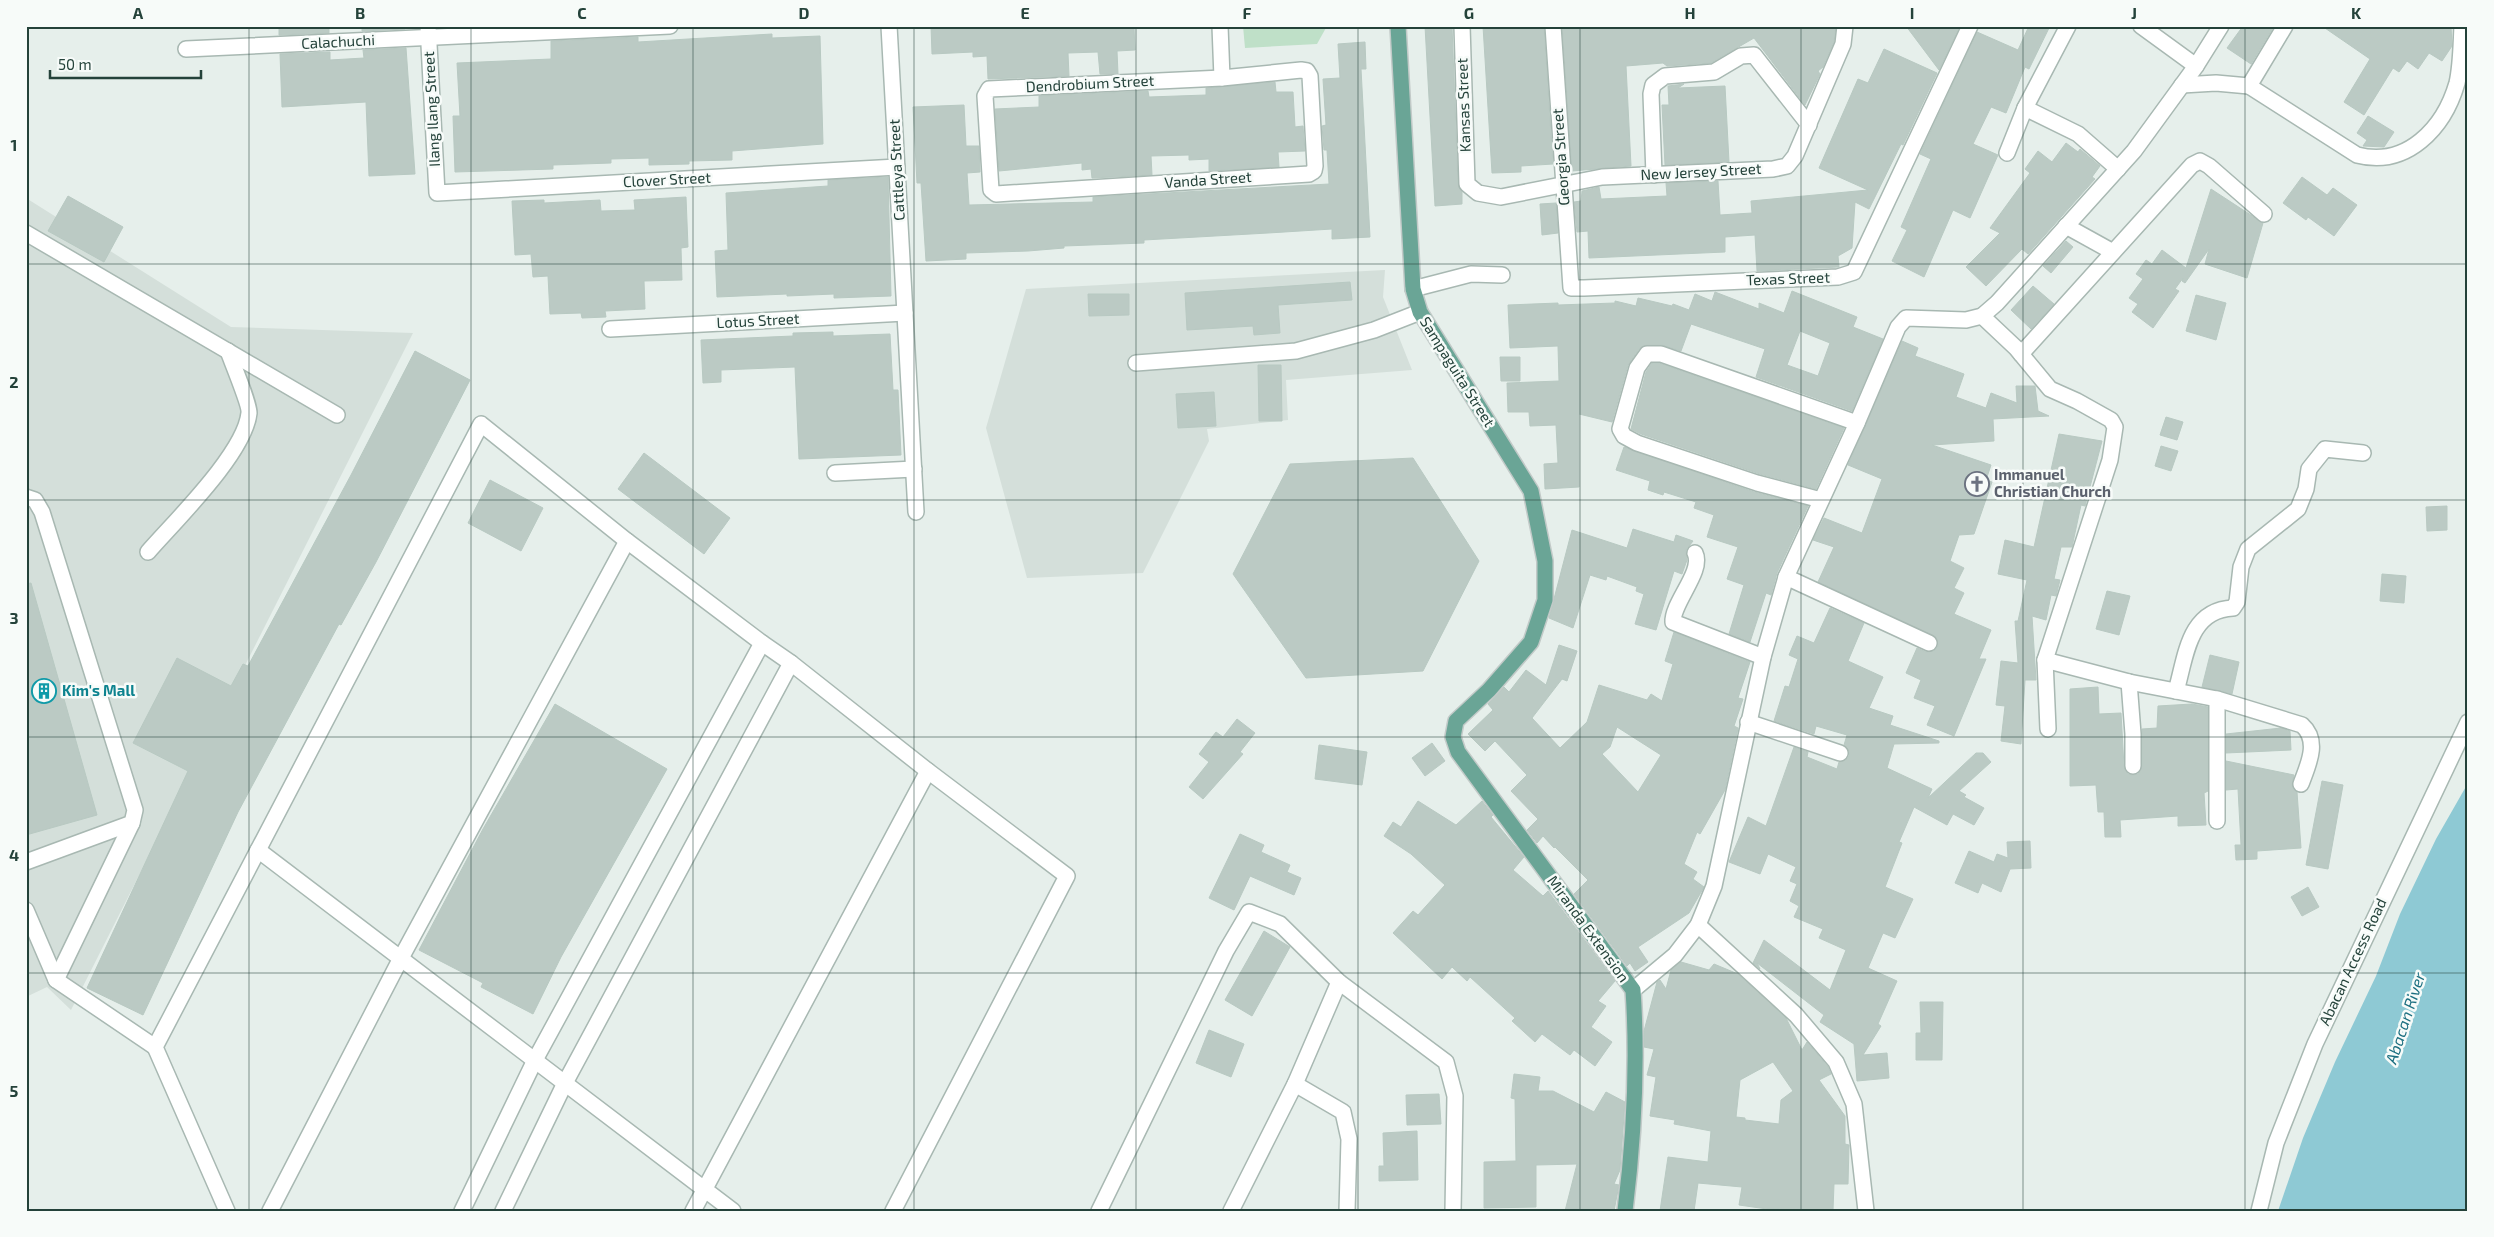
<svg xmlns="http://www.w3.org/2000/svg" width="2494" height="1237" font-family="'Exo 2',sans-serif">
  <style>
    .built { fill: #d4dfda }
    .green { fill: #bfe0c8 }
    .water { fill: #8ec9d4 }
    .building { fill: #bbcac4; stroke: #b8c9c2; fill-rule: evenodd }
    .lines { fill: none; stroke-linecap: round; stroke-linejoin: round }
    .minor-casing { stroke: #a8b8b2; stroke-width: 18 }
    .major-casing { stroke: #c2cac8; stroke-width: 18 }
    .minor { stroke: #fff; stroke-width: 15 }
    .major { stroke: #6aa596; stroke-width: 15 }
    .grid { fill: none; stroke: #24423a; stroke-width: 1; stroke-opacity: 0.55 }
    .labels { text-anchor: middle; stroke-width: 5; stroke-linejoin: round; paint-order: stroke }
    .street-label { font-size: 15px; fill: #24423a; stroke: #f7fbf9 }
    .worship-label { font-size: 15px; font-weight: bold; fill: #5b616d; stroke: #f7fbf9; text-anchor: start }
    .culture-label { font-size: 15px; font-weight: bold; fill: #0d838f; stroke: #f7fbf9; text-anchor: start }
    .water-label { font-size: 16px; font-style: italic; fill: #1c6f80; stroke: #f7fbf9 }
    .neatline { fill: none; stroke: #24423a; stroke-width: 2 }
    .grid-label { font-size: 16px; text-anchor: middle; font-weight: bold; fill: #24423a }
  </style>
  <rect width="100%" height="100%" fill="#e6efeb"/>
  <g class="built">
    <path d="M26,198L231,327L413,333L71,1010L47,987L26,997Z"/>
    <path d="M1385,270L1383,297L1412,370L1286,380L1288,420L1207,429L1209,441L1143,573L1027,578L986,428L1026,289Z"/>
  </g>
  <path class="green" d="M1243,26H1327L1317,44L1245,48Z"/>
  <path class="water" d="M2468,783V1211H2278L2303,1138L2335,1062L2376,976L2400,914L2436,839Z"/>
  <g class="building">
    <path d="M279,26H329V33L279,35Z"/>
    <path d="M362,26H405V29L362,31Z"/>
    <path d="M931,26H1134L1135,50L1117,51L1118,74H1100L1098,52L1068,53L1069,76L988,79L987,56L973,57V52L932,54Z"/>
    <path d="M1425,26H1452L1458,184L1462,192V204L1435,206Z"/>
    <path d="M1483,26H1544L1553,164L1521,166V172L1492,173Z"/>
    <path d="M1562,26H1836L1834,42L1823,67L1818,71L1820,74L1805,105L1754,38L1711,63L1667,66L1663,63L1626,66L1631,166L1572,171Z"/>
    <path d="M1906,26H1960L1939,70Z"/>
    <path d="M2029,26H2050L2029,69L2025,67L2006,113L1991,107L1973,144L1998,155L1970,218L1953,210L1924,277L1892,261L1907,230L1901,227L1931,159L1920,154L1977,32L2018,50Z"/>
    <path d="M2243,26H2274L2251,64L2227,48Z"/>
    <path d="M2322,26H2451L2452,46L2442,61L2429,53L2418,69L2407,61L2399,72L2393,68L2364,115L2344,102L2370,59Z"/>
    <path d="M772,34V38L820,36L823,144L732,151V160L689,161V164L649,165V158L611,159V163L553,165V169L455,172L453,116H460L457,63L551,59V41L638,37V42Z"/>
    <path d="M1365,42L1366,69H1361L1370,237L1332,239V229L1268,233L1144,240V243L1064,246V248L1028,251L966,253V259L926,261L921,183H917L913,107L964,105L966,146H979L980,172L967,173L969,205L1093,202V197L1329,184L1327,150H1324L1322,126L1326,125L1323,79L1340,78L1338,44Z"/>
    <path d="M406,48L415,174L369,176L366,102L282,107L280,54L330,52V60L364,58L363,50Z"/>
    <path d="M1884,49L1937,73L1903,145L1901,144L1869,209L1855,202L1852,248L1838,256L1839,267L1757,271L1755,235L1725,237V252L1589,258L1588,231L1577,232L1574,202L1581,201L1582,191L1599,187L1601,199L1667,196L1666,183L1718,181L1720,215L1752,213L1751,201L1868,190L1819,168L1858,79L1868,83Z"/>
    <path d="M1275,82L1276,92H1293L1295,127L1303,126L1305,151L1278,152L1279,167L1209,171V159L1189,160V155L1151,156L1152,175L1092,178L1091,169L1082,170V163L999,171L995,109L1039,107V96L1148,91L1149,97L1206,95V88Z"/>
    <path d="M1684,84L1678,88L1725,86L1729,162L1665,165L1662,105H1669L1668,86Z"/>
    <path d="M2368,116L2394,132L2384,147L2363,146L2367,140L2357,133Z"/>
    <path d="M2066,143L2078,152L2080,149L2100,166L2092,177L2095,179L2028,254L2022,249L1986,286L1966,267L2000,233L1990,228L2030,173L2025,169L2038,151L2052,162Z"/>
    <path d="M888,177L891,296L834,298V294L787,296V294L717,297L715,251L728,250L726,193L828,186V180Z"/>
    <path d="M2302,177L2327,195L2333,188L2357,205L2334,236L2308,217L2306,220L2283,203Z"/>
    <path d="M2211,189L2263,223L2247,278L2205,264L2209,249L2185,283L2182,281L2183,278L2175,289L2179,291L2153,328L2132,312L2138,304L2129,298L2143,279L2136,274L2146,260L2152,264L2162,250L2186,268Z"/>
    <path d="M68,196L123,227L104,262L48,231Z"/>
    <path d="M686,197L688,247L681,248L682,280L644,281L645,309L605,311L606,317L582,318L581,313L550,314L548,276L533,277L531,254L515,255L512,201L544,200V203L600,200L601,211L635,210L634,200Z"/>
    <path d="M1556,203L1558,233L1542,235L1540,204Z"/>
    <path d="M2066,241L2073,247L2051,273L2043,266Z"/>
    <path d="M1350,282L1352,300L1278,305L1280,333L1254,335L1253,326L1187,330L1185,293Z"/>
    <path d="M2033,286L2054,304L2031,329L2011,310Z"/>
    <path d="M1792,291L1857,317L1853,327L1883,339L1852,411L1756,377L1765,349L1691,324L1681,351L1661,345H1647L1639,349L1628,365L1612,422L1579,414V487L1545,489L1544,464L1558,463L1556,425L1530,426L1529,412H1508L1507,383L1559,381L1558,346L1510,348L1508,305L1558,303V305L1615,303V301L1636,306L1638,298L1672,306L1673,304L1689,310L1695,294L1712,301L1715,292L1759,309V303L1784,313ZM1800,331L1830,343L1818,376L1787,365Z"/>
    <path d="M1088,294H1129V315L1089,316Z"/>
    <path d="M2196,295L2226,303L2216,340L2186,331Z"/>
    <path d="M833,332V336L890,334L893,390H898L901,455L799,459L795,367L721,370V382L703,383L701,340L793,336V333Z"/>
    <path d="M1902,341L1918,348L1915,356L1964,374L1956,397L1986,408L1991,393L2017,403L2016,386H2035L2038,411L2049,416L1993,419L1994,441L1932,445L1991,465L1986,480L1992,482L1974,534L1959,535L1950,561L1964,568L1954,588L1964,593L1954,614L1991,630L1979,659H1986L1954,736L1927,725L1935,706L1914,698L1921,680L1906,673L1917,648L1926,652L1934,651L1938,646L1936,637L1818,582L1834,547L1813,540L1824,518L1862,533L1882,479L1848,465Z"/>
    <path d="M415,351L470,380L376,562L341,625L339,624L238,812L143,1015L87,988L188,771L133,743L177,658L231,686L243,664L248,666L351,475Z"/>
    <path d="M1500,357H1520V381H1501Z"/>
    <path d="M1652,363H1659L1844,428L1816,489L1760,474L1641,434L1631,429L1646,372Z"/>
    <path d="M1258,365H1281L1282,421H1259Z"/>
    <path d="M1214,392L1216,426L1178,428L1176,394Z"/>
    <path d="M2166,417L2183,422L2177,440L2160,435Z"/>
    <path d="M2059,434L2102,441L2085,506L2081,505L2072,547H2061L2054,579L2060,580L2056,596L2051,595L2046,620L2032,616L2036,680H2025L2021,744L2001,741L2005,706L1996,705L2001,661L2018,663L2015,621H2018L2027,580L1998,574L2005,540L2034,547Z"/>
    <path d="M2161,446L2178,451L2171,471L2155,466Z"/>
    <path d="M1624,447L1754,492L1808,506L1777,573L1771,595L1766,593L1750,642L1729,634L1744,585L1727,579L1738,547L1707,537L1714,515L1694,508L1696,502L1664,492L1663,495L1648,490L1650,481L1616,470Z"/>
    <path d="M644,453L730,518L704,554L618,489Z"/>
    <path d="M1413,458L1479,561L1423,671L1306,678L1233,574L1290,464Z"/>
    <path d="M490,480L543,508L521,551L468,523Z"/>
    <path d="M2447,506V530L2427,531L2426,507Z"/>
    <path d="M1633,529L1674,542L1676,535L1693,541L1686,550L1687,560L1682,574L1674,571L1656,630L1635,624L1644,594L1636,591L1637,587L1607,576L1606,580L1590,575L1573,628L1549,618L1572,530L1627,548Z"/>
    <path d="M2382,574L2406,576L2404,603L2380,601Z"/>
    <path d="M31,583L97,815L26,835V584Z"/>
    <path d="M2107,591L2130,596L2119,635L2096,629Z"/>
    <path d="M1830,608L1864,623L1848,661L1883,677L1869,708L1893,716L1890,725L1939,741V743L1894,744L1887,768L1932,789L1928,798L1976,753H1983L1991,762L1959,791L1966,795L1964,797L1984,808L1974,825L1953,814L1947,825L1914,807L1899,842L1902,843L1885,887L1913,899L1895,938L1883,933L1868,968L1897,981L1878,1024L1881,1026L1863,1055L1887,1053L1889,1078L1857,1081L1854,1044L1820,1022L1824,1015L1757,963L1760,969L1753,963L1764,940L1830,990L1846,950L1819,938L1823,929L1794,917L1799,906L1790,901L1797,884L1790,881L1796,867L1768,854L1760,874L1729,862L1748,817L1766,826L1794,747L1808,752L1807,757L1837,769L1839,762L1846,760L1849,756V751L1844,745L1847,735L1816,726L1814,734L1774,721L1785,686L1789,687L1798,659L1789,655L1797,636L1814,643Z"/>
    <path d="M1674,632L1750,662L1738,698L1743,699L1734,726L1738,728L1725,790L1700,834L1697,832L1684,864L1697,872L1693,879L1704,887L1689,913L1638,947L1648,962L1635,971L1630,963L1627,966L1574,894L1588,880L1555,847L1554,848L1543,836L1537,843L1527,830L1538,819L1511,791L1527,775L1495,741L1485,751L1468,734L1493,710L1488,704L1504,687L1509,692L1526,670L1546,685L1559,645L1577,651L1567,681L1562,679L1532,718L1560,748L1587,722L1599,685L1647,700L1651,694L1662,701L1673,664L1665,661ZM1617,727L1661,755L1638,792L1602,754L1610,747Z"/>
    <path d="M2210,655L2239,662L2232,694L2202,687Z"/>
    <path d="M2098,687L2099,714L2121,713L2124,766L2128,774L2133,775L2138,774L2142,766V729L2157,728L2158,706L2192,704L2208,707V791L2204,793L2206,825L2178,826V816L2120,820L2121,837H2105L2104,812H2098L2096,785L2070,786V689Z"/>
    <path d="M555,704L667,769L561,957L533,1014L481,987L483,983L419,950L483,829Z"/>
    <path d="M1237,719L1255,733L1240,752L1243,754L1203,799L1189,787L1209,762L1199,754L1216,732L1223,737Z"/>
    <path d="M2281,728L2290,731L2291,750L2226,753V734Z"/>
    <path d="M1432,743L1445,761L1425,776L1412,758Z"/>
    <path d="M1319,745L1367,752L1362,785L1315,779Z"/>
    <path d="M2226,761L2294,775L2292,785L2297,792L2301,848L2257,851V859L2236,860L2235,845H2241L2238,789L2226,790Z"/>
    <path d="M2322,781L2343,785L2328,869L2306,865Z"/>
    <path d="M1418,801L1456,825L1482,801L1493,815L1491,817L1524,857L1513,870L1543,896L1548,891L1615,981L1598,1001L1606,1006L1591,1027L1612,1042L1595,1066L1574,1050L1570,1055L1542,1034L1535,1042L1512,1021L1515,1018L1470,977L1467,981L1452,967L1442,979L1393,933L1413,911L1418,915L1445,885L1411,854L1384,836L1393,822L1401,827Z"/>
    <path d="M1240,834L1264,845L1261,852L1290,865L1287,872L1301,878L1294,895L1250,876L1234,910L1209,898Z"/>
    <path d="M2030,841L2031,868L2010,869L2001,892L1982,883L1978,893L1955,883L1969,851L1994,862L1997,854L2008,858L2007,842Z"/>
    <path d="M2308,887L2319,907L2302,916L2291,897Z"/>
    <path d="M1264,931L1290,947L1252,1016L1225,1000Z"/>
    <path d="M1681,962L1709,970L1714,964L1738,974L1786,1018L1802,1050L1807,1042L1828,1067L1831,1074L1819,1080L1845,1116V1144L1849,1145L1848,1184H1834L1833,1210L1767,1209L1739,1205L1742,1187L1698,1183L1694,1211H1660L1668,1157L1708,1162L1711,1131L1674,1124L1675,1120L1650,1116L1656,1077L1647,1075L1654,1049L1644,1047V1031L1657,982L1660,980L1666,989L1671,970ZM1773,1062L1793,1091L1781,1100L1779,1124L1745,1120V1118L1736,1117L1740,1080Z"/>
    <path d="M1920,1002H1943L1942,1060H1916V1033H1921Z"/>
    <path d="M1209,1030L1244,1044L1231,1077L1196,1063Z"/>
    <path d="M1514,1074L1540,1077L1538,1091H1553L1594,1112L1606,1092L1625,1102L1620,1170L1614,1184L1619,1185L1614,1211H1565L1577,1164L1536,1165V1207L1484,1208V1162L1516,1161L1515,1099L1511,1098Z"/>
    <path d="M1439,1094L1441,1124L1407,1125L1406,1095Z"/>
    <path d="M1417,1131L1418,1180L1379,1181V1166H1384L1383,1133Z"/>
  </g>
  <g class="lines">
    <defs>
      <g id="minor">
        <path d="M428,26L437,193L897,167"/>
        <path d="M889,26L916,512"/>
        <path d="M1220,26L1222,78"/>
        <path d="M1462,26L1467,184L1478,193L1501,197L1602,177L1773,169L1787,166L1795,156L1843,44L1845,26"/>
        <path d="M1553,26L1571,288H1584L1838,277L1854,272L1970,26"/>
        <path d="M2141,26L2196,66"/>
        <path d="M186,49L670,26"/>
        <path d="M1301,70L1307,71L1310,76L1315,166L1314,171L1309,174L996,194L991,190L985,96L989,89L1222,78Z"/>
        <path d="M2182,85L2216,83L2249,86L2285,26"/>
        <path d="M2249,86L2357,155C2407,168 2444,128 2457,83C2461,66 2461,45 2462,26"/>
        <path d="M2025,108L2078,134L2118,169"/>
        <path d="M2007,153L2025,108L2068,26"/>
        <path d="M1654,175L1651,94L1653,85L1665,76L1714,72L1741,56L1754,55L1809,125"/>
        <path d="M2066,226L2113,252"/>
        <path d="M26,233L337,415"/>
        <path d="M1413,289L1471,274L1502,275"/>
        <path d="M1982,316L2016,348L2050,389L2077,401L2111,420L2115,427L2110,460L2045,660L2048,729"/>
        <path d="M610,329L905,313"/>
        <path d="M2021,354L2192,165L2200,161L2209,166L2264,214"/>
        <path d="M1136,363L1296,351L1374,330L1420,312"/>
        <path d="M835,473L914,469"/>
        <path d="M26,497L35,500L42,512L135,810L132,823L26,862"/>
        <path d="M1821,500L1757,483L1637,443L1624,436L1620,429L1637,368L1647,354H1661L1857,423"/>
        <path d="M148,552C175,521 245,453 249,413C250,405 232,362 228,351"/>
        <path d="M1695,553C1704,571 1672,603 1673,622L1763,657"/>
        <path d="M1786,577L1929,643"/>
        <path d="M2045,660L2129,682L2217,699L2302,725C2320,741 2308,765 2301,784"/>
        <path d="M2129,682L2133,734V766"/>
        <path d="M2176,691C2186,657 2188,610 2233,608L2237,602L2241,567L2248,549L2298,509L2306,489L2309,469L2325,449L2363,453"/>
        <path d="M2217,699V821"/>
        <path d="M1748,722L1840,753"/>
        <path d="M258,850L733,1211"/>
        <path d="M26,910L56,980L155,1047"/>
        <path d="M1698,925L1796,1015L1836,1062L1854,1104L1866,1211"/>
        <path d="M56,980L132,823"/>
        <path d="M1633,990L1675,955L1698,925L1714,886L1763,657L1786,577L1857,423L1898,327L1906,318L1966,320L1982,316L1997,303L2134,151L2196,66L2221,26"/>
        <path d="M1295,1084L1343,1112L1349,1139L1347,1211"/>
        <path d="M227,1211L155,1047L481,424L627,541L762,643L791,663L928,771L1067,876L893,1211"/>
        <path d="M270,1211L401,958L627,541"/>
        <path d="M462,1211L535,1060L762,643"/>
        <path d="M503,1211L565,1083L791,663"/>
        <path d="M693,1211L928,771"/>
        <path d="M1099,1211L1226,951L1249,912L1280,924L1339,982L1446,1062L1455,1096L1453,1211"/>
        <path d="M1231,1211L1295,1084L1339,982"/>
        <path d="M2259,1211L2276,1143L2315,1044L2468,722"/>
      </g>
      <path id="major" d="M1398,26L1413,289L1420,312L1531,491L1545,561V600L1531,642L1489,690L1456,721L1453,737L1458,752L1633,990C1638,1064 1634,1138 1625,1211"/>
    </defs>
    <use href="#minor" class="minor-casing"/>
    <use href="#major" class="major-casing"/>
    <use href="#minor" class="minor"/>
    <use href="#major" class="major"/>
  </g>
  <path class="grid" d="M249,26V1211M471,26V1211M693,26V1211M914,26V1211M1136,26V1211M1358,26V1211M1580,26V1211M1801,26V1211M2023,26V1211M2245,26V1211M26,264H2468M26,500H2468M26,737H2468M26,973H2468"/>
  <defs>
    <symbol id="church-ring" viewBox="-11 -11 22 22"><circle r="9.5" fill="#f7fbf9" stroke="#6b7280" stroke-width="1.5"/><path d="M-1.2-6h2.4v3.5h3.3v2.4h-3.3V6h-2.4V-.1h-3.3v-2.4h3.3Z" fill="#6b7280"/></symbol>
    <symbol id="building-ring" viewBox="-11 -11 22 22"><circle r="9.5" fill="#f7fbf9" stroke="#0f9aa8" stroke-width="1.5"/><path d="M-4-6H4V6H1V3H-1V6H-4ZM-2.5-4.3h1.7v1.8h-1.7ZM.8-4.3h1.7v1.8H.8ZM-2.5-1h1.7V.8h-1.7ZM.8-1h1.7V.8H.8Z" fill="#0f9aa8"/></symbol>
  </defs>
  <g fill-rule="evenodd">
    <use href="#church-ring" x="1963" y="470" width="28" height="28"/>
    <use href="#building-ring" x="30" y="677" width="28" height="28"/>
  </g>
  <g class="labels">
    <g class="street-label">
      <text transform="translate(338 42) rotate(-3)" y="5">Calachuchi</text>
      <text transform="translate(1090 84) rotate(-3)" y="5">Dendrobium Street</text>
      <text transform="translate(1464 105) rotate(-92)" y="5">Kansas Street</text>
      <text transform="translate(432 109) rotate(-93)" y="5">Ilang Ilang Street</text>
      <text transform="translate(1561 157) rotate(-94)" y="5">Georgia Street</text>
      <text transform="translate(897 170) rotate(-93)" y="5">Cattleya Street</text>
      <text transform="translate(1701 172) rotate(-3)" y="5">New Jersey Street</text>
      <text transform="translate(667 180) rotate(-3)" y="5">Clover Street</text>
      <text transform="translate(1208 180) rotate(-4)" y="5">Vanda Street</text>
      <text transform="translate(1788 279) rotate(-2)" y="5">Texas Street</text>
      <text transform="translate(758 321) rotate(-3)" y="5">Lotus Street</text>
      <text transform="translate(1457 372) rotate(58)" y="5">Sampaguita Street</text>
      <text transform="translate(1588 929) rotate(54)" y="5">Miranda Extension</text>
      <text transform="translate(2353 962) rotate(-65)" y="5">Abacan Access Road</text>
    </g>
    <g class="worship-label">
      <text x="1994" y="480">Immanuel<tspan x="1994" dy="17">Christian Church</tspan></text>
    </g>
    <g class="culture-label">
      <text x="62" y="696">Kim's Mall</text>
    </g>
    <g class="water-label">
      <text transform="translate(2405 1018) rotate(-72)" y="6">Abacan River</text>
    </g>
  </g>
  <rect width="2494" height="1237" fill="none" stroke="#f7fbf9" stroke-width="55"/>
  <path d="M50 70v8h151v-8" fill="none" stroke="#24423a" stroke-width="2.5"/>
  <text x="58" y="70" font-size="15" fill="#24423a" stroke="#f7fbf9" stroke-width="4" paint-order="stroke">50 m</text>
  <rect x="28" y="28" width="2438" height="1182" class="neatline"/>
  <g class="grid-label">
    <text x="138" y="19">A</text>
    <text x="360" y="19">B</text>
    <text x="582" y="19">C</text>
    <text x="804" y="19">D</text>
    <text x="1025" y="19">E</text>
    <text x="1247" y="19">F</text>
    <text x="1469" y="19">G</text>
    <text x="1690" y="19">H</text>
    <text x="1912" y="19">I</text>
    <text x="2134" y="19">J</text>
    <text x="2356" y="19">K</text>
    <text x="14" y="151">1</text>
    <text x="14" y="388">2</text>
    <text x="14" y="624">3</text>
    <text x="14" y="861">4</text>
    <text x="14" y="1097">5</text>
  </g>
</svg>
